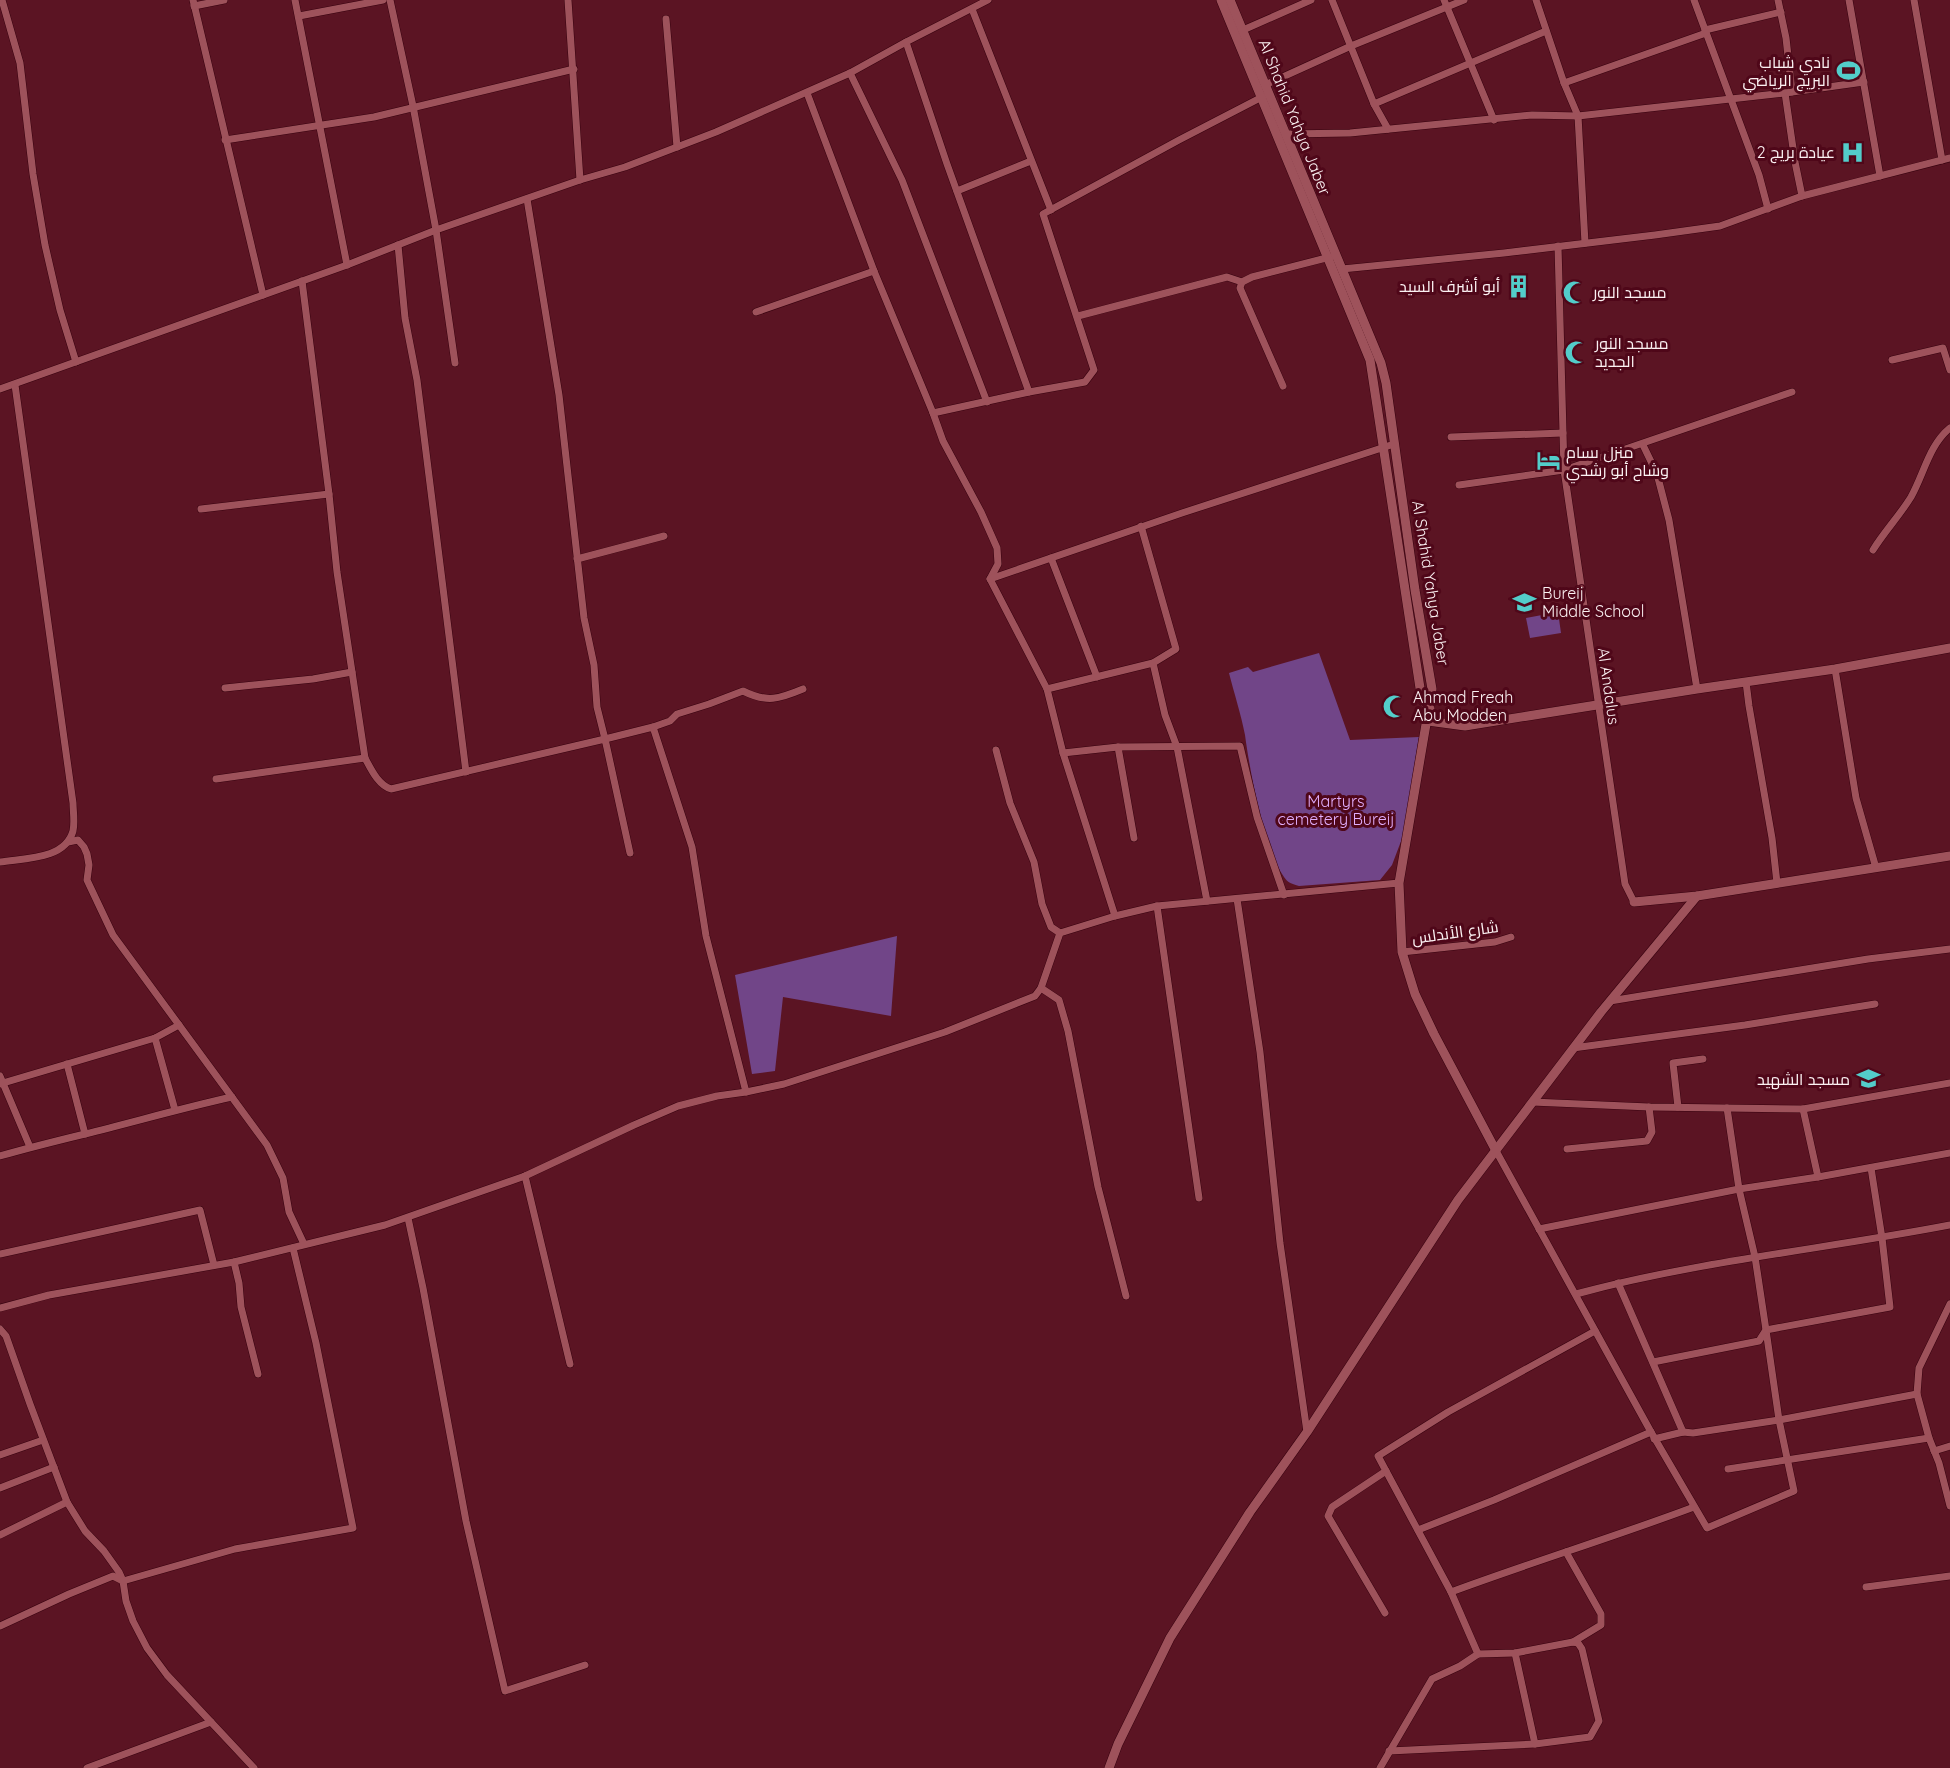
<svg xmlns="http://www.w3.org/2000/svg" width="1950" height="1768" font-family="Quicksand,Cairo,sans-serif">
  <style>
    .green { fill: #714588 }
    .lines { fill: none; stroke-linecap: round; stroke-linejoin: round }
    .minor-casing { stroke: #37020f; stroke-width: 8 }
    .tertiary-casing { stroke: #37020f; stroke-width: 10 }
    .minor { stroke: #9e525b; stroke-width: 7 }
    .tertiary { stroke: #9e525b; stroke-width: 9 }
    .labels { text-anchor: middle; stroke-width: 6; stroke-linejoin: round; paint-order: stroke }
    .poi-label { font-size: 16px; fill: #fbf1f2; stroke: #4f0719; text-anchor: start }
    .street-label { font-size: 16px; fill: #fbf1f2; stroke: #4f0719 }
    .park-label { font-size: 16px; fill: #e1aefd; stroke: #4f0719 }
  </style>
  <rect width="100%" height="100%" fill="#5b1423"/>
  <g class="green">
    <path d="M1558,612L1561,633L1530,638L1526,618Z"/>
    <path d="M1319,653L1350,740L1419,737L1403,836L1392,865L1380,880L1299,886C1292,884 1288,883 1284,877C1264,848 1250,772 1245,735C1241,714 1234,693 1229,673L1248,667L1253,672Z"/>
    <path d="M897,936L891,1016L783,997L775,1071L752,1074L735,975Z"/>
  </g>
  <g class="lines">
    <defs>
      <g id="minor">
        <path d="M2,0L20,63L33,174L45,245L60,310L76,362"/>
        <path d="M193,0L263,295"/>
        <path d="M295,0L347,265"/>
        <path d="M390,0L413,106L436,230L455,363"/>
        <path d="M568,0L580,180"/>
        <path d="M1332,0L1374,104L1388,129"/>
        <path d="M1444,0L1494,120"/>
        <path d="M1536,0L1564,83L1578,116L1585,243"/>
        <path d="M1694,0L1759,175L1768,209"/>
        <path d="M1778,0L1786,38L1792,92"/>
        <path d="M1849,0L1880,176"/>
        <path d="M1914,0L1942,160"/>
        <path d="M194,6L224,0"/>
        <path d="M972,9L1051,210"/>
        <path d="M299,16L383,0"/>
        <path d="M666,19L677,147"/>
        <path d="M1243,30L1311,0"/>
        <path d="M1705,30L1781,12"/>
        <path d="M906,42L947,164L1029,392"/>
        <path d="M850,73L902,180L987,402"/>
        <path d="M1564,83L1706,33"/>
        <path d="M1265,85L1351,46L1464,0"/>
        <path d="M807,93L874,271L933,413L943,441L981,512L997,548L998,564L990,579L1047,689L1063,753L1115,916"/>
        <path d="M1785,93L1795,162L1802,196"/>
        <path d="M1374,104L1546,31"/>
        <path d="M1287,134L1350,133L1532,115L1578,116L1785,93L1864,82"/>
        <path d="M225,140L374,117L574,69"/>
        <path d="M957,191L1031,161"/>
        <path d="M527,199L559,395L584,618L594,665L597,707L605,739L653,727L692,847L706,936L746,1092"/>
        <path d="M398,245L405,318L417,380L466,772"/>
        <path d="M1558,246L1564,470L1792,392"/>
        <path d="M1342,269L1504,253L1655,235L1720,226L1802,196L1950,158"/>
        <path d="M302,281L329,494L337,572L365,758C371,769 378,785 391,789L605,739L630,853"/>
        <path d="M756,312L874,271"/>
        <path d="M1078,316L1227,277L1242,282"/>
        <path d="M1892,360L1943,348L1950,370"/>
        <path d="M1283,386L1240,288L1242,282L1252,277L1330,257"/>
        <path d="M0,389L347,265L436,230L580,180L625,167L716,132L850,73L906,42L988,0"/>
        <path d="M933,413L1029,392L1085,382L1094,370L1043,214L1179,140L1264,96"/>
        <path d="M1451,437L1563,433"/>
        <path d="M1643,445L1657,474L1669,520L1697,689"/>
        <path d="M1459,485L1564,470L1625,884L1634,902"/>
        <path d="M201,509L329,494"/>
        <path d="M1873,550C1884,532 1900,515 1911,497C1924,474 1929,445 1950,428"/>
        <path d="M1051,558L1097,677"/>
        <path d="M577,559L664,536"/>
        <path d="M990,579L1182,513L1394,444"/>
        <path d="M1153,663L1165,715L1177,747L1207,901"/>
        <path d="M1835,669L1856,798L1876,868"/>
        <path d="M1746,682L1749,706L1772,838L1777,883"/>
        <path d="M225,688L313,679L352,672"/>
        <path d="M1047,689L1153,663L1176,649L1141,526"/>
        <path d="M653,727L670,721L677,714L709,704L743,691C767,703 779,699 803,689"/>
        <path d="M1118,747L1134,838"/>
        <path d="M996,750L1010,803L1034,862L1042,904L1051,927L1060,933"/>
        <path d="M1063,753L1118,747L1240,746L1257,817L1284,895"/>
        <path d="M216,779L365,758"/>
        <path d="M68,842L78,840L84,847L87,854L89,865L87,880L113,935L267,1145L283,1178L289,1212L304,1244"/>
        <path d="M0,862C24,858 65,860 73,831C75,822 73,811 73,803L15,385"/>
        <path d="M1237,899L1260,1052L1280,1243L1307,1432"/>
        <path d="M1157,906L1199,1198"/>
        <path d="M1402,952L1495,942L1511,937"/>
        <path d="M1041,988L1059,1000L1068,1031L1098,1187L1126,1296"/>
        <path d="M1610,1001L1868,959L1950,949"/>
        <path d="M155,1038L175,1110"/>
        <path d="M1573,1048L1745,1025L1875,1004"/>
        <path d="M67,1064L85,1134"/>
        <path d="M0,1076L30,1147"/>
        <path d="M0,1084L155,1038L179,1025"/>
        <path d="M1532,1102L1649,1107L1803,1109L1950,1083"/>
        <path d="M1678,1107L1673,1063L1703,1059"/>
        <path d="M1803,1109L1818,1177"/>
        <path d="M1495,1149L1651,1432L1707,1528L1794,1491L1779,1420L1766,1330L1890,1307L1882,1238L1871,1168"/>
        <path d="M1567,1149L1647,1141L1652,1132L1649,1107"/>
        <path d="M0,1156C28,1148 56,1141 85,1134C134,1122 182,1108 232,1097"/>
        <path d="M525,1176L570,1364"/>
        <path d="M408,1218L423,1288L466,1521L505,1691L585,1665"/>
        <path d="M1539,1229L1739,1189L1818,1177L1950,1153"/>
        <path d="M0,1254L200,1210L214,1265"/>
        <path d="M234,1262L239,1283L241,1307L258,1374"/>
        <path d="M1618,1283L1683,1432"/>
        <path d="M1576,1294C1698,1261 1826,1249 1950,1225"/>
        <path d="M1950,1304L1919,1368L1917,1394L1929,1438L1939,1463L1950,1506"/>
        <path d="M0,1308L49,1295L234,1262L385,1225L525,1176L634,1125L678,1106L717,1096L746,1092L784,1084L945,1032L1035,996L1041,988L1060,933L1115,916L1157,906L1399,883"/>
        <path d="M0,1329L6,1336L30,1404L67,1502L85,1531L104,1551L119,1572L123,1581L126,1601L133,1621L147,1648L167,1675L254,1768"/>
        <path d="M1653,1362L1759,1341L1766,1330L1755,1257L1739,1189L1727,1108"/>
        <path d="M1654,1439L1683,1432L1693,1433L1779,1420L1917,1394"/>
        <path d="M1934,1451L1950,1446"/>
        <path d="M0,1455L43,1440"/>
        <path d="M1728,1469L1929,1438"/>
        <path d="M0,1488L54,1467"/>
        <path d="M1418,1530L1494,1500L1651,1432"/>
        <path d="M0,1535L67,1502"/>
        <path d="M1566,1552L1601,1614V1625L1573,1642"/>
        <path d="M1866,1587L1950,1576"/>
        <path d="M1451,1592C1532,1562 1614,1537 1694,1507"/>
        <path d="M1385,1613L1328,1516L1332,1507L1386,1471L1378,1456L1448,1412L1595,1331"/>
        <path d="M0,1626L69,1594L113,1576L123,1581L235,1549L353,1528L316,1343L293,1248"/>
        <path d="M1515,1653L1535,1744"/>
        <path d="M1389,1751L1535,1744L1590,1737L1599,1721L1582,1649L1578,1643L1573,1642L1515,1653L1478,1654"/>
        <path d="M87,1768L211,1722"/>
        <path d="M1380,1768L1432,1679L1460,1666L1478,1654L1451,1592L1386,1471"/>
      </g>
      <g id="tertiary">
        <path d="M1221,0L1370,360L1420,688L1423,701L1430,709"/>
        <path d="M1230,0L1381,363L1386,383L1415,590L1432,689L1399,883L1402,952L1415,994L1434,1034L1495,1149"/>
        <path d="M1428,721L1465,726L1697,689L1835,669L1950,648"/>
        <path d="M1634,902L1697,896L1950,856"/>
        <path d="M1109,1768L1118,1744L1170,1638L1250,1512L1307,1432L1458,1200L1601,1012L1697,896"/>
      </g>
    </defs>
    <use href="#minor" class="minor-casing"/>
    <use href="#tertiary" class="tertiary-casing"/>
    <use href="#minor" class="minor"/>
    <use href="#tertiary" class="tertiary"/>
  </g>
  <defs>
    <symbol id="stadium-bare" viewBox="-9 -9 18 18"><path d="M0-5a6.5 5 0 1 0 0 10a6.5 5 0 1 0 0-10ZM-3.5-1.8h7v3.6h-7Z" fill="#53cdca" stroke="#4f0719" stroke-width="2.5" paint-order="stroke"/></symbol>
    <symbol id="hospital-bare" viewBox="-9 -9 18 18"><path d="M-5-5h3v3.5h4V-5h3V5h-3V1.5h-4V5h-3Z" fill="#53cdca" stroke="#4f0719" stroke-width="2.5" paint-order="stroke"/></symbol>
    <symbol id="building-bare" viewBox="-9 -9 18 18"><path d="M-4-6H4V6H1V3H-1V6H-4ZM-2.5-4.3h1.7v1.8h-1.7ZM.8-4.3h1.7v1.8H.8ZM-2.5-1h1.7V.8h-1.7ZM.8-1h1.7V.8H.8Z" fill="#53cdca" stroke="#4f0719" stroke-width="2.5" paint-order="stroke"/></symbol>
    <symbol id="mosque-bare" viewBox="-9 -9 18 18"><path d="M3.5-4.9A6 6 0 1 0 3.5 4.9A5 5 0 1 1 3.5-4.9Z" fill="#53cdca" stroke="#4f0719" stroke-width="2.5" paint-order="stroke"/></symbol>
    <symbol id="hotel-bare" viewBox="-9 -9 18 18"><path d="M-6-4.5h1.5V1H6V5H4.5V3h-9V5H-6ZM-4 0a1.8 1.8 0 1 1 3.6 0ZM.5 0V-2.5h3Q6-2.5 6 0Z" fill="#53cdca" stroke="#4f0719" stroke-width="2.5" paint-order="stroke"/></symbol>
    <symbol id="school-bare" viewBox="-9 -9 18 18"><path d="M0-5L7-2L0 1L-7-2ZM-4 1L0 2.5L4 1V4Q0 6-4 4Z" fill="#53cdca" stroke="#4f0719" stroke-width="2.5" paint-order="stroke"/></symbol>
  </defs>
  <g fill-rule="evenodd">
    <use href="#stadium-bare" x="1832" y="54" width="33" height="33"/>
    <use href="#hospital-bare" x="1836" y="136" width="33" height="33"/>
    <use href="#building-bare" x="1502" y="270" width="33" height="33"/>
    <use href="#mosque-bare" x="1558" y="276" width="33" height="33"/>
    <use href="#mosque-bare" x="1560" y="336" width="33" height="33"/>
    <use href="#hotel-bare" x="1532" y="444" width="33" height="33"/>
    <use href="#school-bare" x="1508" y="586" width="33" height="33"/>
    <use href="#mosque-bare" x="1378" y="690" width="33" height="33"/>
    <use href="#school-bare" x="1852" y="1062" width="33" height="33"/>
  </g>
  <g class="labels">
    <g class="poi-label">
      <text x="1830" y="68" text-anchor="end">نادي شباب<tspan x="1830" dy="18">البريج الرياضي</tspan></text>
      <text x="1835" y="158" text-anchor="end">عيادة بريج 2</text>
      <text x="1500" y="292" text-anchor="end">أبو أشرف السيد</text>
      <text x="1593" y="298">مسجد النور</text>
      <text x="1595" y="349">مسجد النور<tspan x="1595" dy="18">الجديد</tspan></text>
      <text x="1566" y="458">منزل بسام<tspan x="1566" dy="18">وشاح أبو رشدي</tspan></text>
      <text x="1542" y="599">Bureij<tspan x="1542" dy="18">Middle School</tspan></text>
      <text x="1413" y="703">Ahmad Freah<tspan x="1413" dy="18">Abu Modden</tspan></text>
      <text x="1850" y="1085" text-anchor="end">مسجد الشهيد</text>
    </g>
    <g class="street-label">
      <text transform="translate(1295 117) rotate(68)" y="6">Al Shahid Yahya Jaber</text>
      <text transform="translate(1431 583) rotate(81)" y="6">Al Shahid Yahya Jaber</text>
      <text transform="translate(1609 686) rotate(82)" y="6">Al Andalus</text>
      <text transform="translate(1455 932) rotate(-8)" y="6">شارع الأندلس</text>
    </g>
    <g class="park-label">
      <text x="1336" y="807">Martyrs<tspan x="1336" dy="18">cemetery Bureij</tspan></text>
    </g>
  </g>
</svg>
